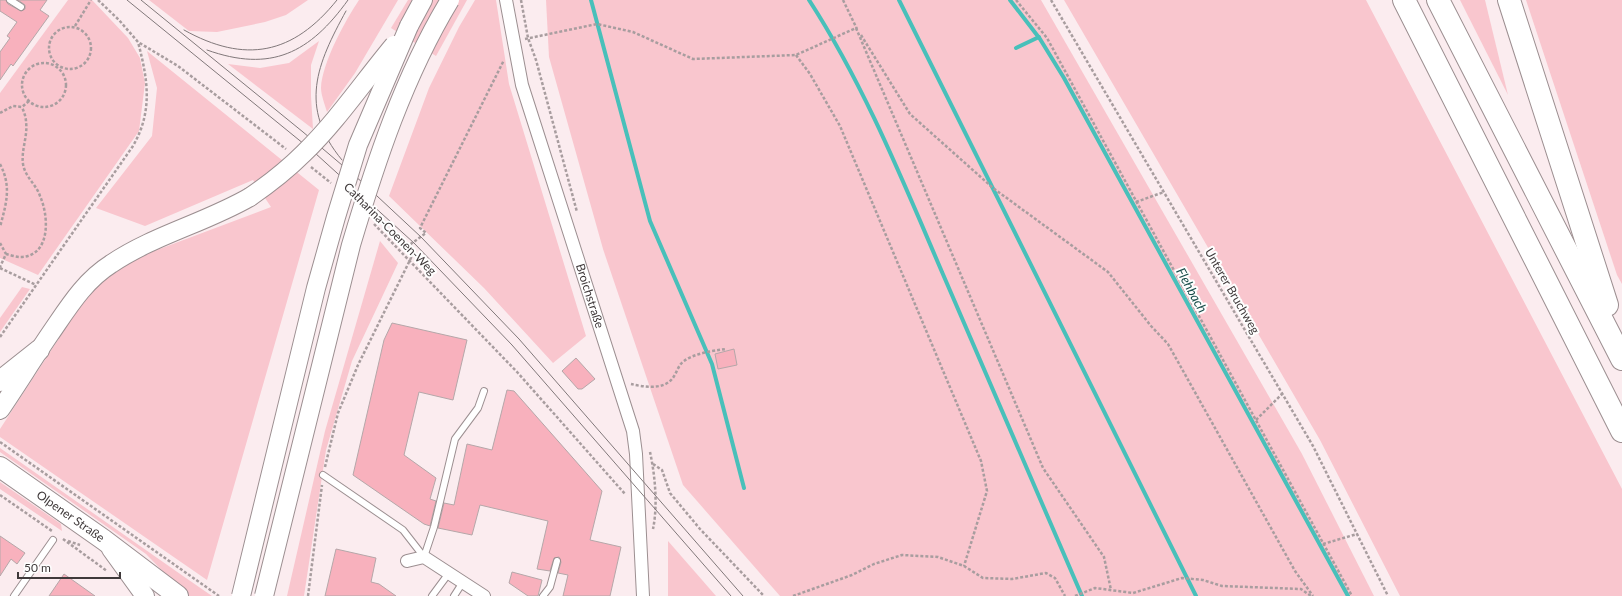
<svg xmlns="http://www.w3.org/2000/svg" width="1622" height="596" font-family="Lato,sans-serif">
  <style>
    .green { fill: #f9c6ce }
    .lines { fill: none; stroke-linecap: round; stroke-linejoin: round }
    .stream { stroke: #48c0ba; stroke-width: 4 }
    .building { fill: #f8b1bd; stroke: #b5a7a9 }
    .service-casing { stroke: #9c8f91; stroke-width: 8 }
    .minor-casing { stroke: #9c8f91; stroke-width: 14 }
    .secondary-casing { stroke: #9c8f91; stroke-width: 20 }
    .primary-casing { stroke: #9c8f91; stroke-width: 22 }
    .motorway-casing { stroke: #9c8f91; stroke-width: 24 }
    .path { stroke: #a89d9f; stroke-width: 2.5; stroke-dasharray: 3 2; stroke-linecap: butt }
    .service { stroke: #fff; stroke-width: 6 }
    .minor { stroke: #fff; stroke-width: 12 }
    .secondary { stroke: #fff; stroke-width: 18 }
    .primary { stroke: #fff; stroke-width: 20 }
    .motorway { stroke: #fff; stroke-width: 22 }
    .tram { stroke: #81787a; stroke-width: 1 }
    .secondary-bridge-casing { stroke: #9c8f91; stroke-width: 20; stroke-linecap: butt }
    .secondary-bridge { stroke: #fff; stroke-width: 18 }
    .labels { text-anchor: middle; stroke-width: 4; stroke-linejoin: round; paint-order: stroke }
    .street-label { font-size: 12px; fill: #3f393a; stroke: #fefefe }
    .water-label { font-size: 13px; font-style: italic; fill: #1a4e4b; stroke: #fefefe }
  </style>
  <rect width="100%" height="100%" fill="#fbecef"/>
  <g class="green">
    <path d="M68,0H92L128,38L140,58L145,83L139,131L38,275L0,258V93Z"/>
    <path d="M149,0H308L286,15L265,22L217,32L189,31Z"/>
    <path d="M359,0H398L355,73L327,112C325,105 321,95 321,88C322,63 345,21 359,0Z"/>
    <path d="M408,0H467L436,56L391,28Z"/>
    <path d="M475,0H496L509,84L586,336L553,363L484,288L389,196L429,88L459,27Z"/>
    <path d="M546,0H1041L1302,454L1374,596H780L683,485L603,249L549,57Z"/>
    <path d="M1064,0H1366L1622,489V596H1400L1320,440Z"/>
    <path d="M1460,0H1485L1508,95Z"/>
    <path d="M1526,0H1622V284L1617,275Z"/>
    <path d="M319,41L311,65V96L313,129L228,64L260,68L289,63Z"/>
    <path d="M147,51L319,190L207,580L0,437V429L78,309L101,282L133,259L271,207L253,180L145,226L96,208L152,136L157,88Z"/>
    <path d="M380,241L398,263L352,361L326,450L304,596H287L325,431Z"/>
    <path d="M22,287L30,289L0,332V318Z"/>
    <path d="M0,448L183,576L212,596H189L184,593L146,554L0,452Z"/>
    <path d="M0,482L61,524L62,531L0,489Z"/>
    <path d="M668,541L716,596H668Z"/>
  </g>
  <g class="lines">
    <g class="stream">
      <path d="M591,0L650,221L712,364L744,488"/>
      <path d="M809,0C864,85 902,179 942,272C989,380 1036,488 1082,596"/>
      <path d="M899,0L1196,596"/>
      <path d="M1010,0L1040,39L1064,78L1348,596"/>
      <path d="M1016,48L1039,37"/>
    </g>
  </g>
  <g class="building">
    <path d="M0,0H6L8,4L21,11L25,9V5L18,0H47L40,10L49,16L13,66L11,64L0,80V52L10,38L7,36L17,22L0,11Z"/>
    <path d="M392,323L467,340L453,400L419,392L404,455L436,478L430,499L436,501L430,526L424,524L353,475L384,340Z"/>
    <path d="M734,349L737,365L718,369L715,354Z"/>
    <path d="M576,358L595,379L582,389H578L562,371Z"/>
    <path d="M507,390L514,391L602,491L590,540L621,547L610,596H563L568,575L558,573L561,562L559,557L554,558L550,571L537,569L548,521L480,505L472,535L438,528L444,503L454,505L467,444L492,450Z"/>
    <path d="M0,536L25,553L17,564L11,559L0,576Z"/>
    <path d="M336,549L376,558L371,582L379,584L396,596H325Z"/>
    <path d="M512,572L542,580L538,596H528L509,583Z"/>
    <path d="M64,574L95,596H49Z"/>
  </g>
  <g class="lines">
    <defs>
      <g id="service">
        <path d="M10,0L21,7"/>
        <path d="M323,475L403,530L424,557"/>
        <path d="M424,557L434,527L455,439L478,408L484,391"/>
        <path d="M14,596L53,540"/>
        <path d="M432,596L449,573"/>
        <path d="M454,596L463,582"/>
        <path d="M543,596L550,587L557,561"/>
      </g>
      <g id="minor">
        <path id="s1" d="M506,0L522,85L633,431L636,454L643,596"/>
        <path d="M407,561L424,557L484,596"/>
      </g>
      <g id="secondary">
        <path d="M409,26L423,0"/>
        <path d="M0,410C17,385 33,359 50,334C68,308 84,281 111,264C154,235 205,223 250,197"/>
        <path d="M111,549L145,596"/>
      </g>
      <g id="primary">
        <path d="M0,381L39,350"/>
        <path id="s2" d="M0,467L104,540L178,596"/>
      </g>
      <g id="motorway">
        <path d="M1404,0L1622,431"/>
        <path d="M1438,0L1622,359"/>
        <path d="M1509,0L1607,305"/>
      </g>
    </defs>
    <use href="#service" class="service-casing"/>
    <use href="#minor" class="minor-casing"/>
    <use href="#secondary" class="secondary-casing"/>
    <use href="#primary" class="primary-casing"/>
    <use href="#motorway" class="motorway-casing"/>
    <g class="path">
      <path d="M98,0L119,20L138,42L178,66L286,149"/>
      <path d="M521,0L528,38L536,60L577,212"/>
      <path d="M843,0L857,29"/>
      <path d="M1016,0L1047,38L1352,596"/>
      <path d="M1051,0L1313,446L1388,596"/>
      <path d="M75,26L91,0"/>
      <circle cx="70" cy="48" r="21"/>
      <path d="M861,35L910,114L993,188L1108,272L1151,326L1168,344L1295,571L1313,596"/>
      <path d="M525,39L597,24L633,32L693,59L796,55L856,28L1043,468L1104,557L1111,590"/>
      <path d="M796,55L810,74L840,126L981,461L987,491L964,566"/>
      <circle cx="44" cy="85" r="22"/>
      <path d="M0,113L13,106L22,107L29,101"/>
      <path d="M0,164C12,187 6,204 0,227"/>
      <path d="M311,167L331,183"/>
      <path d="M1136,202L1164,192"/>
      <path d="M374,224L518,373L625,494"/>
      <path d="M0,243L6,254L0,267"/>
      <path d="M6,254C10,255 16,257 21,257C51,256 49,216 40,196C36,184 25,177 23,164C21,150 28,136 26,122C26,117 24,112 22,107"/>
      <path d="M0,268L36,285"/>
      <path d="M0,337L133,146C153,111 148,80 138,42"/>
      <path d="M631,384C643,387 663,390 672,379C677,373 678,365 684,361C695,353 712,351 726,349"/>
      <path d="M1256,420L1282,394"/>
      <path d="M0,442L219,596"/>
      <path d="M650,452C655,475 658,505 653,529"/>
      <path d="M653,464L662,470L670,493L700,529L764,596"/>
      <path d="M325,467L338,413L358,365L414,252L408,246L426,233L420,228L504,60"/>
      <path d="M0,495L52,531"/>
      <path d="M63,539L107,571"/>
      <path d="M68,541L80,545"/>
      <path d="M1323,544L1357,534"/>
      <path d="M308,596L322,485"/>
      <path d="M793,596L852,575L874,564L902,555L938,557L964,566L983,578L1012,579L1046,573L1055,578L1065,596"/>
      <path d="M1075,596L1095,588L1133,593L1182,578L1203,580L1222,586L1301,589L1311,596"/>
    </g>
    <use href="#service" class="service"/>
    <use href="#minor" class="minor"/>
    <use href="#secondary" class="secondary"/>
    <use href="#primary" class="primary"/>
    <use href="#motorway" class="motorway"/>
    <g class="tram">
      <path d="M127,0L315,153L414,243L512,345L731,596"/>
      <path d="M141,0L303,132L362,182L421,237L519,339L743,596"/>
      <path d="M184,30C245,64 293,55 337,0"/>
      <path d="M207,50C271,73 310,53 348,0"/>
      <path d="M342,160C298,107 317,64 346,11"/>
    </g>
    <defs>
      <g id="secondary-bridge">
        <path d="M250,197C269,184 287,170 304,153C337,121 364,81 394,45"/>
        <path d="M241,596L316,288L336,217L358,145L409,26"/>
        <path d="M264,596L351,245C376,161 404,76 450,0"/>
      </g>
    </defs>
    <use href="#secondary-bridge" class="secondary-bridge-casing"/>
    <use href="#secondary-bridge" class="secondary-bridge"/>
  </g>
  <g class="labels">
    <g class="street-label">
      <text transform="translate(390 229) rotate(45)" y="4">Catharina-Coenen-Weg</text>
      <text transform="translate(1232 291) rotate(60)" y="4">Unterer Bruchweg</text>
      <text dy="4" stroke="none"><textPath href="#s1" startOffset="308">Broichstraße</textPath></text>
      <text dy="4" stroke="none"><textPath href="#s2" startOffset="86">Olpener Straße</textPath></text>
    </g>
    <g class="water-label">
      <text transform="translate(1192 290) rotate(61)" y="5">Flehbach</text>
    </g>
  </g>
  <path d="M18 572v6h102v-6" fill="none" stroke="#3f393a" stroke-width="2"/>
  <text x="24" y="572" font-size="12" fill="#3f393a" stroke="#fefefe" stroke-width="3" paint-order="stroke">50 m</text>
</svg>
